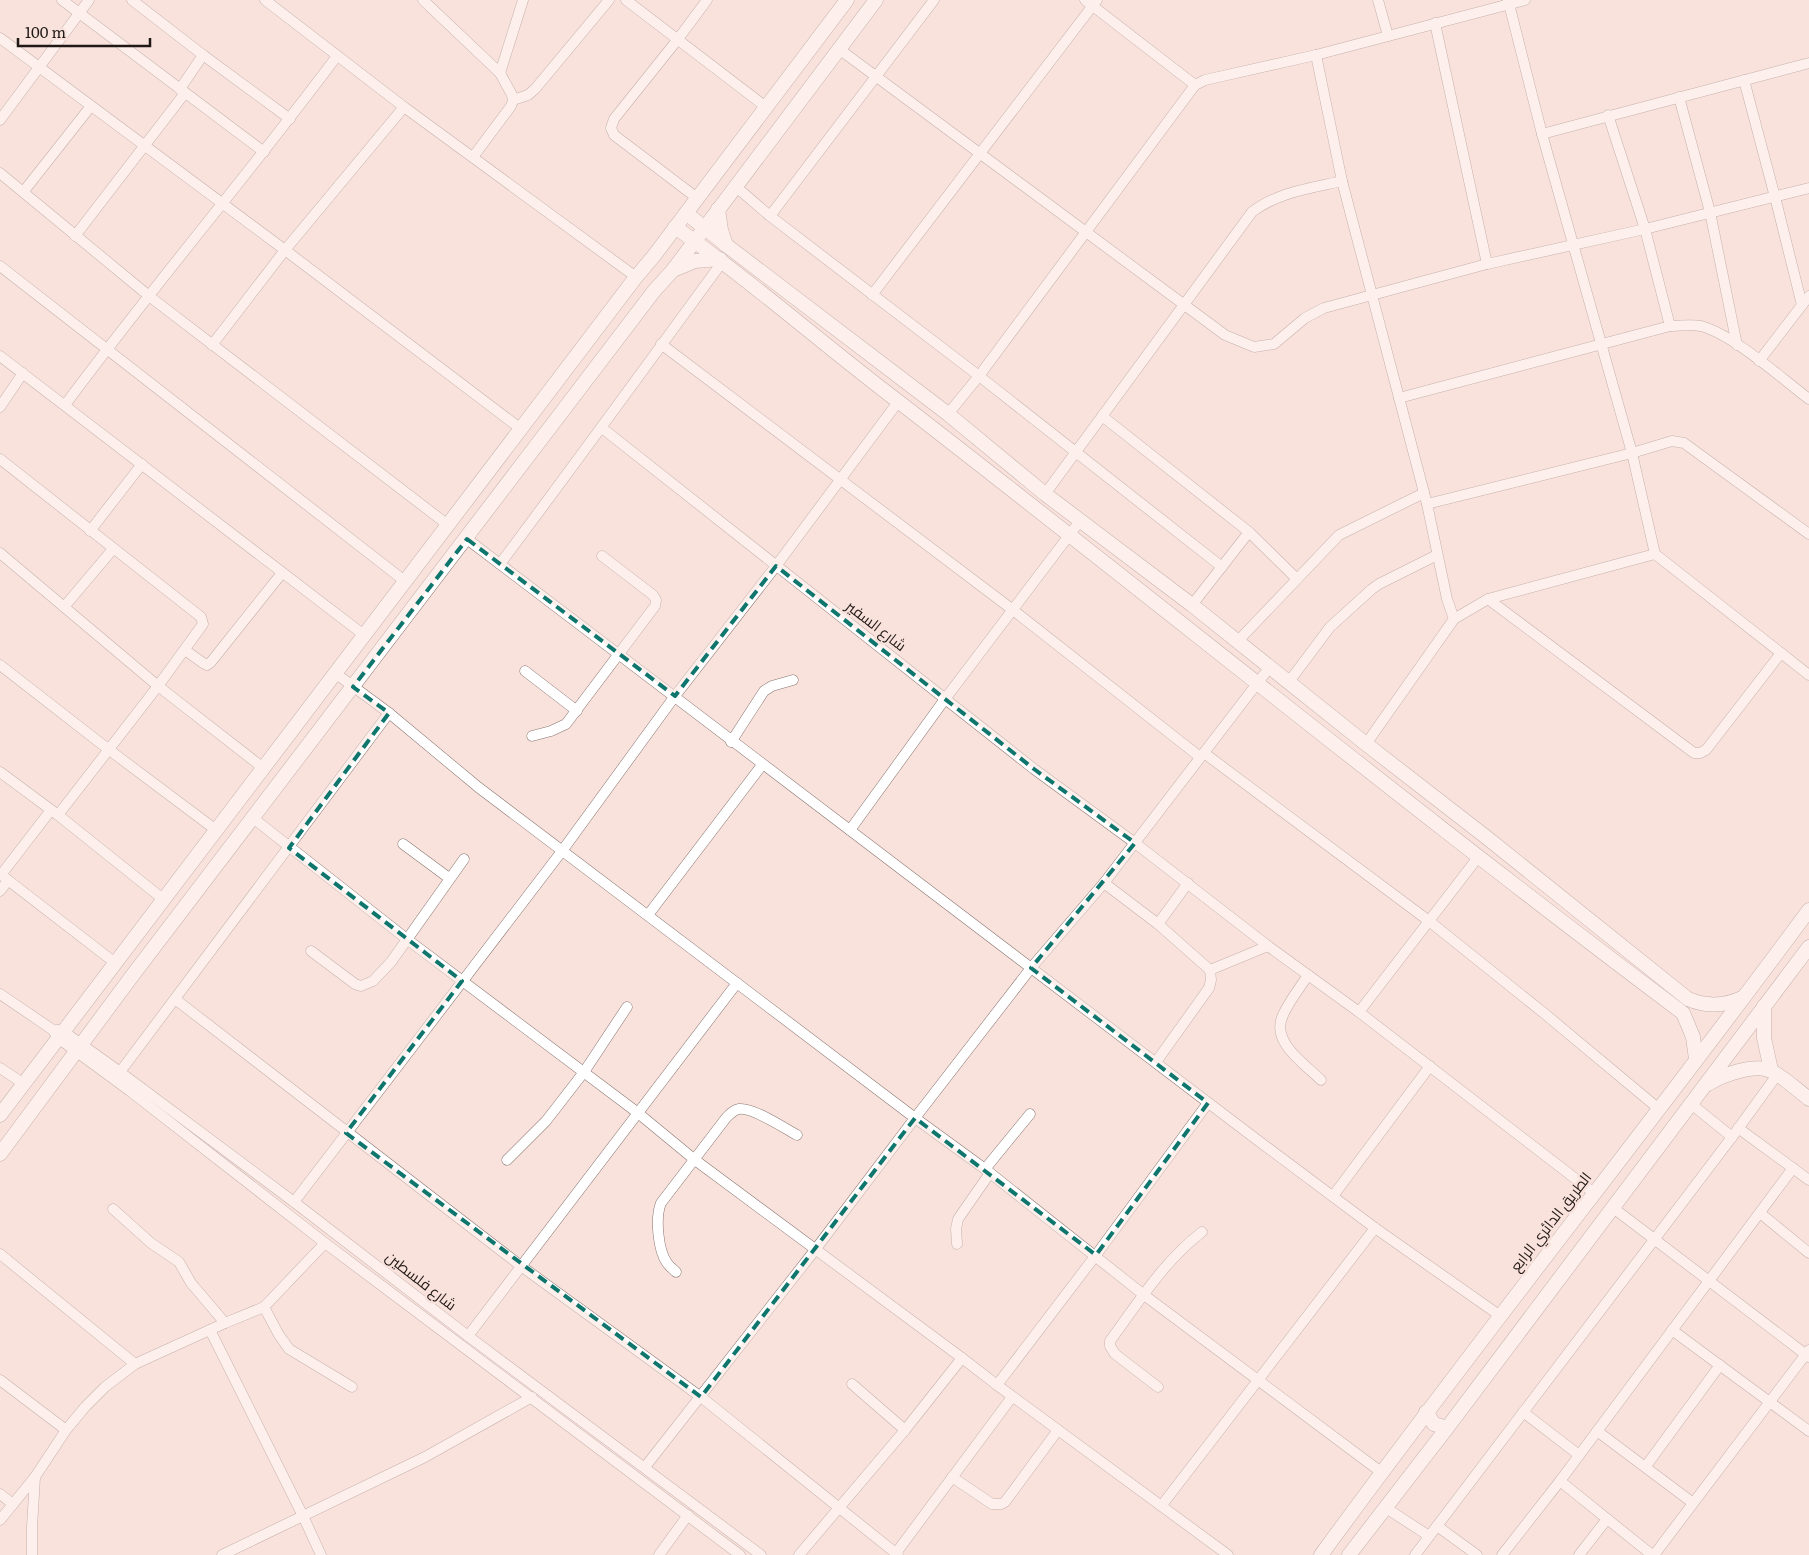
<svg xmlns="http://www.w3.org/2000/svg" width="1809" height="1555" font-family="Literata,Cairo,serif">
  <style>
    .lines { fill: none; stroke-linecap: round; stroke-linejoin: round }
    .minor-casing { stroke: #897570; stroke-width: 11 }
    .major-casing { stroke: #897570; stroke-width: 15 }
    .minor { stroke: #fff; stroke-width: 10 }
    .major { stroke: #fff; stroke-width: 14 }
    .marked { fill: none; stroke: #0f766e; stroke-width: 4; stroke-dasharray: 10 6; stroke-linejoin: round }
    .labels { text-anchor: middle; stroke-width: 5; stroke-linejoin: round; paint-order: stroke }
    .street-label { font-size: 15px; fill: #201816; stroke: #f9e2dc }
  </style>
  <rect width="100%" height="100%" fill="#f9e2dc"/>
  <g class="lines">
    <defs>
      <g id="minor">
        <path d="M62,0L264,152"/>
        <path d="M132,0L203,55L290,119"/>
        <path d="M265,0L404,107L636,277"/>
        <path d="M423,0L500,73L512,95L513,100L511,106L473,157"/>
        <path d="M626,0L766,107"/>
        <path d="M1085,0L1195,85"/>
        <path d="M1378,0L1388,36"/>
        <path d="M1508,0L1542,134L1632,453L1655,554L1809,675"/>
        <path d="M1435,23L1487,264"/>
        <path d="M0,38L285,250L521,429"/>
        <path d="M839,49L1225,335L1254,347L1274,344L1305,318L1324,308L1487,264L1645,229L1809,188"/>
        <path d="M1316,55L1342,181L1427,504L1632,453L1672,441L1684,443L1809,534"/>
        <path d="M500,73L523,0"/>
        <path d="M1744,80L1775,197L1802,305"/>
        <path d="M180,89L203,55"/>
        <path d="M1679,97L1710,212L1737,345"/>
        <path d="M513,100L528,95L535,89L609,0"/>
        <path d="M1608,115L1645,229L1670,326"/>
        <path d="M0,120L89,0"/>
        <path d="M1542,134L1809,63"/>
        <path d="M0,173L149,296L448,525"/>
        <path d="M735,186L770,216L979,376L1222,567"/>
        <path d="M24,191L91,106"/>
        <path d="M697,198L614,135L611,128L614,119L678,39L707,0"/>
        <path d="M770,216L934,0"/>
        <path d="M75,236L185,93"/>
        <path d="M0,266L406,582"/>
        <path d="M872,295L1097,0"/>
        <path d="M661,344L1013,610L1200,757"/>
        <path d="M212,345L285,250L404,107"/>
        <path d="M0,356L364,635"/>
        <path d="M1759,361L1809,296"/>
        <path d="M1399,398L1670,326C1680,326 1691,324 1701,326C1734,335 1781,378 1809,399"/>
        <path d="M65,405C153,286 249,174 337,56"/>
        <path d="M0,407L23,373"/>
        <path d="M948,414L979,376L1195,85L1205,80L1316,55L1525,0"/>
        <path d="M1102,416L1249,532L1296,578"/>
        <path d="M602,428L1034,769L1135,843L1268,946L1359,1012L1594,1193"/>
        <path d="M0,459L201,617L203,624L158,686L58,815"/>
        <path d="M1045,494L1252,212C1278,192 1311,188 1342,181"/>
        <path d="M1427,504L1447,599L1454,619"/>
        <path d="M90,531L142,464"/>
        <path d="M467,539L1256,1139L1375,1228L1499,1315"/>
        <path d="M0,553L158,686L262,767"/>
        <path d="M500,564C575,464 649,362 723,261"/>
        <path d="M1488,599L1694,753H1700L1706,750L1781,653"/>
        <path d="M1192,605L1249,532"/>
        <path d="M64,607L113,549"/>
        <path d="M1237,642L1339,535L1424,493"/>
        <path d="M185,650L203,663L207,665L211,662L282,573"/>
        <path d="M0,665L108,749L216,830"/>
        <path d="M525,671L577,711"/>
        <path d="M335,673L389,713L478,787L915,1118L985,1169L1144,1295L1381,1472"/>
        <path d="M1288,683L1330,627L1372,589L1379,584L1437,555"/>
        <path d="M532,736L551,731L566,724L655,606L656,600L653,595L602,556"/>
        <path d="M731,742L764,691L772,686L793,680"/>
        <path d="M1366,744L1454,619L1488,599L1655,554"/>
        <path d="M1204,753L1429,921L1545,1014L1659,1109"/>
        <path d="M0,772L58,815L163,899"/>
        <path d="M253,818L408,940L638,1113L695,1160L962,1358L997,1385L1228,1555"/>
        <path d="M850,830L945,699L1080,521"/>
        <path d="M403,844L449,878"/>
        <path d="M0,874L114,962"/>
        <path d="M1,875L51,810"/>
        <path d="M1104,883L1158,924L1210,970L1211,980L1209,988L1156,1062"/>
        <path d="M0,891L8,880"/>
        <path d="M648,915L762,765"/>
        <path d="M1158,924L1188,883"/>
        <path d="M311,951L355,984L361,986L373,981L391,962L464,859"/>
        <path d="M1210,970L1268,946"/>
        <path d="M1308,975C1300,988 1289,1001 1283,1015C1270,1042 1305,1064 1321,1080"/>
        <path d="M0,994L53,1030L58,1038L130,1091L325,1243L740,1555"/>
        <path d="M175,999L521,1266L701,1397L898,1555"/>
        <path d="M1359,1012L1479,856"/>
        <path d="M57,1030L63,1031L120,1072L294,1202L468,1336L761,1555"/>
        <path d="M0,1068L24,1084"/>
        <path d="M120,1072L389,713"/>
        <path d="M1690,1103L1732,1137"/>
        <path d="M1738,1128L1809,1180"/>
        <path d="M507,1160L546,1121L584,1072L627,1007"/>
        <path d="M985,1169L1030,1114"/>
        <path d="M1333,1196L1430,1066"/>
        <path d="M294,1202L562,851L675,696L776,566L898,402"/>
        <path d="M1612,1207L1809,1357"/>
        <path d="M113,1209L151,1243L179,1262L191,1283L225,1323"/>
        <path d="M1760,1213L1809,1253"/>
        <path d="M957,1244L956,1229L958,1219L990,1173"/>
        <path d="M0,1254L135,1364"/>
        <path d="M676,1272C673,1269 669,1266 667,1263C658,1250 655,1218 661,1203L726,1118C730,1114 733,1110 739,1109C753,1107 784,1128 797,1135"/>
        <path d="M264,1307L279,1335L289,1349L352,1387"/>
        <path d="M210,1330L303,1516L321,1555"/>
        <path d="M1672,1330L1809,1431"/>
        <path d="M468,1336L737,983"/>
        <path d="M0,1380L66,1430"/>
        <path d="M852,1384L905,1430"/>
        <path d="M997,1385L1096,1255L1208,1103"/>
        <path d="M1158,1387L1115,1354L1110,1346V1341C1138,1303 1164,1261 1202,1232"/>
        <path d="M1523,1412L1579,1455"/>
        <path d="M1597,1431L1693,1503"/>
        <path d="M1646,1466L1720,1365"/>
        <path d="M645,1467L815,1250L915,1118L1031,968L1104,883L1269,668"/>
        <path d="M952,1477L992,1504H1001L1005,1502L1058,1430"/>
        <path d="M1560,1481L1652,1555"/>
        <path d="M0,1494L13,1504"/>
        <path d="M1162,1505L1375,1228"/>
        <path d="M1386,1508L1429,1536"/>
        <path d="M0,1520L35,1477"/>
        <path d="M1437,1526L1477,1555"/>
        <path d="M896,1553L1012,1397"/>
        <path d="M32,1555V1527L35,1477L66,1430L85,1407L105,1387L135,1364L225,1323L264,1307L325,1243"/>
        <path d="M222,1555L425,1457L532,1397"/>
        <path d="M659,1555L688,1515"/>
        <path d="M799,1555L905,1430L962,1358"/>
        <path d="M1415,1555L1732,1137L1777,1075"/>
        <path d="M1502,1555L1560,1481L1793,1168"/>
        <path d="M1579,1555L1607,1519"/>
        <path d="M1654,1555L1809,1350"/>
      </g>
      <g id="major">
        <path d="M718,209L721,230L726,245"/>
        <path d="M686,213L726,245L948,414L1045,494L1192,605L1366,744L1486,837L1688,999C1707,1007 1726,1006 1744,997"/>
        <path d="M675,227C754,283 826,347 903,405C1164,607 1419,815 1683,1013L1693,1037L1696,1059"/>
        <path d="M673,270L695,261L720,259"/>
        <path d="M1764,1006V1038L1771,1070"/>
        <path d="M1708,1084C1722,1075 1755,1063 1771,1071C1781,1075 1800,1092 1809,1099"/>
        <path d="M0,1115C210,834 425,557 636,277L653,257L847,0"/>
        <path d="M0,1154L132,976L654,291L673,270L876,0"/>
        <path d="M1426,1412L1434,1424L1447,1428"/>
        <path d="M1321,1555C1480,1337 1649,1127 1809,910"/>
        <path d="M1349,1555L1447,1428L1809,947"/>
      </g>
    </defs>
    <use href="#minor" class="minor-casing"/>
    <use href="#major" class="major-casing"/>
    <use href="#minor" class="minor"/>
    <use href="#major" class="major"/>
  </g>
  <path d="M0 0H1809V1555H0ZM467,539L675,696L776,566L1034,769L1135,843L1031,968L1208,1103L1096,1255L915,1118L701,1397L346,1133L462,981L289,848L389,713L353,687Z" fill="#f9e2dc" fill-opacity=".55" fill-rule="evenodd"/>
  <path class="marked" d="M467,539L675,696L776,566L1034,769L1135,843L1031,968L1208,1103L1096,1255L915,1118L701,1397L346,1133L462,981L289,848L389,713L353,687Z"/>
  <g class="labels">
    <g class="street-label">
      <text transform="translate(876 626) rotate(38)" y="5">شارع السفير</text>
      <text transform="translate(1551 1222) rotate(-52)" y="5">الطريق الدائري الرابع</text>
      <text transform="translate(421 1281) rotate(38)" y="5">شارع فلسطين</text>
    </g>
  </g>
  <path d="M18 38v8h132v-8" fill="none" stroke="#201816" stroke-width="2.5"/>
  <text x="25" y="38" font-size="15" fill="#201816" stroke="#f9e2dc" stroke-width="4" paint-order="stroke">100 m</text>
</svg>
